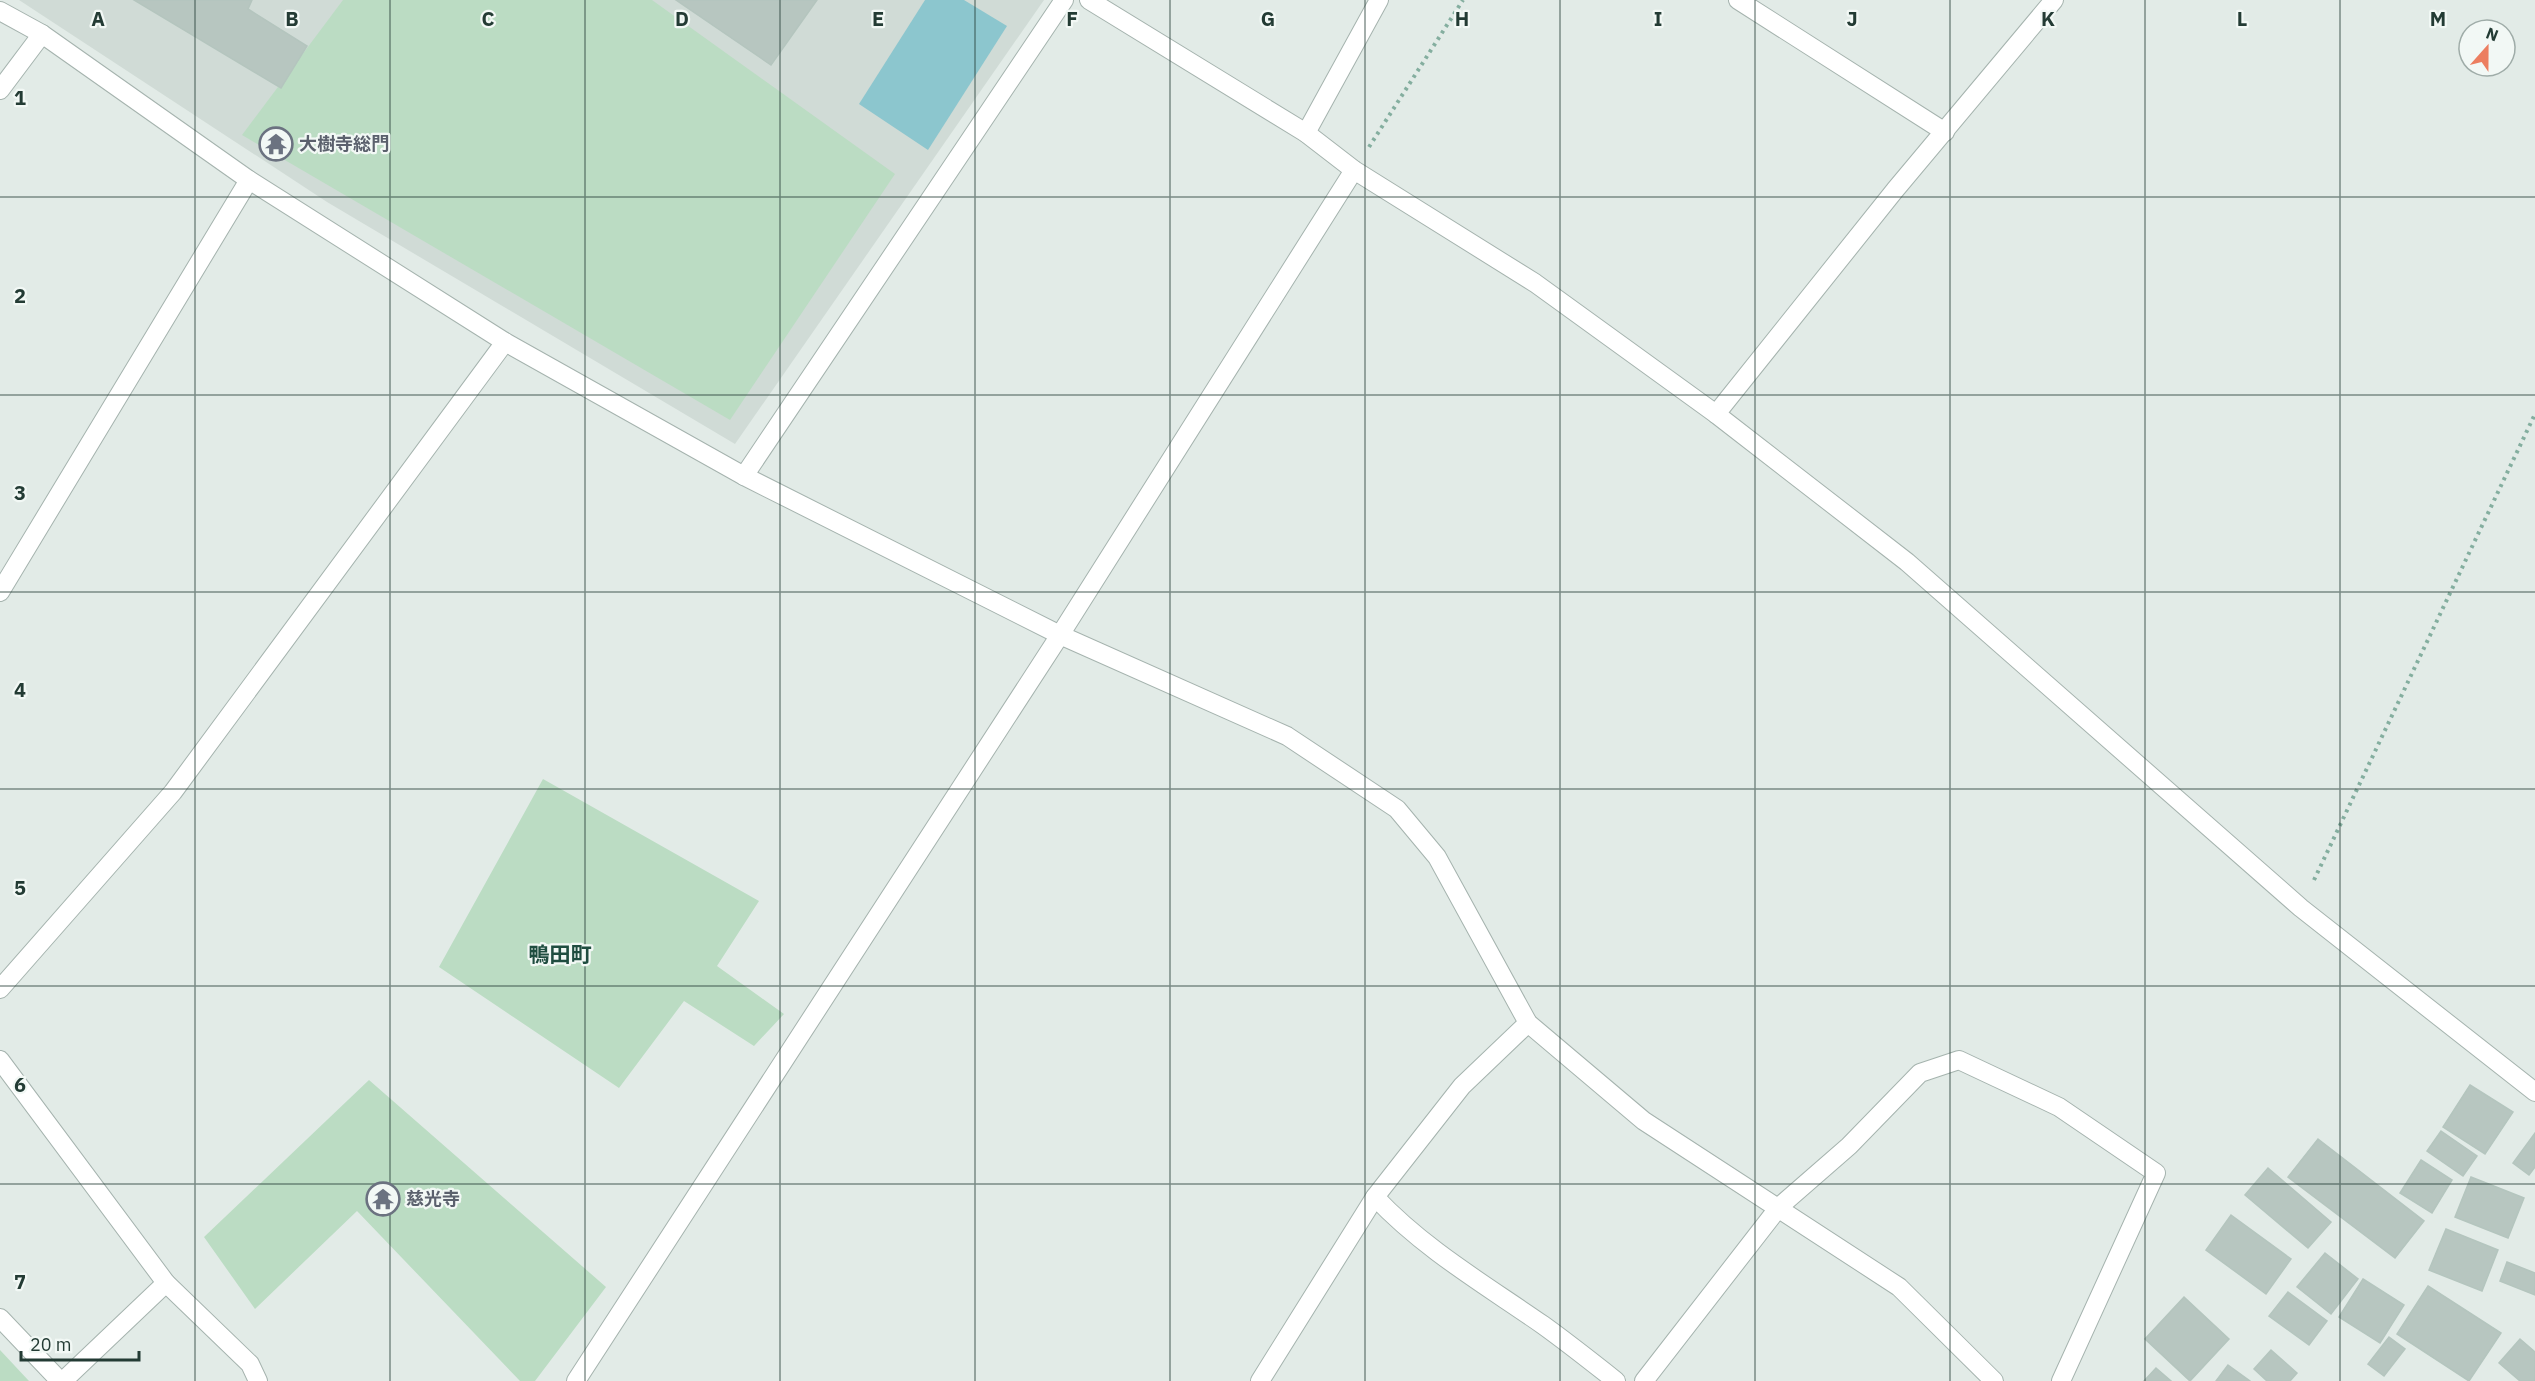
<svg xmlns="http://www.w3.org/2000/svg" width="2535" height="1381" font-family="'IBM Plex Sans','Noto Sans JP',sans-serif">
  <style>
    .built { fill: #d0dbd6 }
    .green { fill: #bbdcc3 }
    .water { fill: #8cc6ce }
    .building { fill: #b7c6c0; stroke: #b4c5be; stroke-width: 1.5 }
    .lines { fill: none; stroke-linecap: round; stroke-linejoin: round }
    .minor-casing { stroke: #a5b3ae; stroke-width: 20 }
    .path { stroke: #84ae9f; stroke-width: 4; stroke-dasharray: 3 4.5; stroke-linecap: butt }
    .minor { stroke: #fff; stroke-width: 18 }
    .grid { fill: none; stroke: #233b34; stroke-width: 1.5; stroke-opacity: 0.55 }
    .labels { text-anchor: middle; stroke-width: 4.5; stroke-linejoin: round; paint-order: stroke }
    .worship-label { font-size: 18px; font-weight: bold; fill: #5b616d; stroke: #f2f8f5; text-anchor: start }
    .quarter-label { font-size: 21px; font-weight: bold; fill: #1f4d40; stroke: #f2f8f5 }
    .grid-label { font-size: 20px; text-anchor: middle; font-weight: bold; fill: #233b34; stroke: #f2f8f5; stroke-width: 4.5; stroke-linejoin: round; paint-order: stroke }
  </style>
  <rect width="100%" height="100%" fill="#e2ebe7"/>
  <path class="built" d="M19,0H1044L735,444L327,202Z"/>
  <g class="green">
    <path d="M343,0H652L895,174L730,420L242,135Z"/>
    <path d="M543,779L759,901L717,966L784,1014L754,1046L684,1001L619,1088L439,967Z"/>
    <path d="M369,1080L606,1287L535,1381H520L357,1211L255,1309L204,1237Z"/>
    <path d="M0,1350L29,1381H0Z"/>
  </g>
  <path class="water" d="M925,0H964L1007,26L928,150L859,104Z"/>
  <g class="building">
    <path d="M134,0H252L248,9L307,46L281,88Z"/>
    <path d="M676,0H817L771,65Z"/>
    <path d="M2470,1085L2513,1112L2485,1154L2443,1127Z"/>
    <path d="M2441,1131L2477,1156L2463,1176L2427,1151Z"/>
    <path d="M2535,1133V1167L2529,1175L2513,1163Z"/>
    <path d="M2318,1139L2424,1221L2395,1258L2288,1177Z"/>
    <path d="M2421,1160L2452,1180L2432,1213L2400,1193Z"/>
    <path d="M2268,1168L2331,1222L2308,1248L2245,1195Z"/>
    <path d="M2471,1177L2524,1198L2508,1238L2455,1217Z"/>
    <path d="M2231,1215L2291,1259L2266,1294L2206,1250Z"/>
    <path d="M2446,1229L2498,1250L2482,1291L2429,1270Z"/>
    <path d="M2325,1253L2358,1279L2331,1314L2297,1287Z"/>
    <path d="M2507,1262L2535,1273V1295L2500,1281Z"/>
    <path d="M2363,1279L2404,1305L2380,1343L2339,1317Z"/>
    <path d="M2428,1286L2501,1333L2469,1381L2397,1334Z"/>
    <path d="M2288,1292L2327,1321L2309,1345L2269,1316Z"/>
    <path d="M2184,1297L2229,1339L2190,1381L2145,1339Z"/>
    <path d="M2389,1337L2405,1349L2384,1376L2368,1364Z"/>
    <path d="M2520,1339L2535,1352V1381H2520L2499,1363Z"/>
    <path d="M2271,1350L2297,1373L2290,1381H2267L2254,1369Z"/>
    <path d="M2228,1365L2250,1381H2216Z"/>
    <path d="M2156,1368L2171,1381H2144Z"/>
  </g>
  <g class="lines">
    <defs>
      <g id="minor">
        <path d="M1089,0L1306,133L1354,170L1535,283L1716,414L1907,562L2301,908L2535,1092"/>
        <path d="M1738,0L1945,132"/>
        <path d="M0,11L42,34L249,180L505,342L744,476L1060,635L1287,736L1397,809L1437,857L1528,1023L1644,1121L1899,1287L1994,1381"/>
        <path d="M0,90L42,34"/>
        <path d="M1306,133L1379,0"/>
        <path d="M1716,414L1895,190L2054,0"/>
        <path d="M744,476L1064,0"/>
        <path d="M0,592L249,180"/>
        <path d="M0,989L173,792L505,342"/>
        <path d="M0,1060L166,1283L250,1364L258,1381"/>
        <path d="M1375,1197C1424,1249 1484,1284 1543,1325C1568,1343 1592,1362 1616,1381"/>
        <path d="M0,1318L60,1381"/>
        <path d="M63,1381L166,1283"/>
        <path d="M576,1381L1060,635L1354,170"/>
        <path d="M1260,1381L1375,1197L1462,1086L1528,1023"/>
        <path d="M1644,1381L1779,1207L1849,1146L1920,1073L1959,1060L2059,1107L2156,1173L2061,1381"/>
      </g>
    </defs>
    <use href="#minor" class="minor-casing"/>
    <g class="path">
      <path d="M1369,147L1463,0"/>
      <path d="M2314,880L2535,414"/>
    </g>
    <use href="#minor" class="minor"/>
  </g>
  <path class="grid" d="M195,0V1381M390,0V1381M585,0V1381M780,0V1381M975,0V1381M1170,0V1381M1365,0V1381M1560,0V1381M1755,0V1381M1950,0V1381M2145,0V1381M2340,0V1381M0,197H2535M0,395H2535M0,592H2535M0,789H2535M0,986H2535M0,1184H2535"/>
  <defs>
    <symbol id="temple-ring" viewBox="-11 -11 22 22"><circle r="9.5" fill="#f2f8f5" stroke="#6b7280" stroke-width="1.5"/><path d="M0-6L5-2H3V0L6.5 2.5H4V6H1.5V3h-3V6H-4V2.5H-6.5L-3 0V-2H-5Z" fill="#6b7280"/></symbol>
  </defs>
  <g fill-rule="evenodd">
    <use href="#temple-ring" x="257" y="125" width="38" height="38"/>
    <use href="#temple-ring" x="364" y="1180" width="38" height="38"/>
  </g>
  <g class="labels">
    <g class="worship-label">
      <text x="299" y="150">大樹寺総門</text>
      <text x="406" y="1205">慈光寺</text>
    </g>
    <g class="quarter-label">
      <text x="560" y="962">鴨田町</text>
    </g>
  </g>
  <g class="grid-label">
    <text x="98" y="26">A</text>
    <text x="292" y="26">B</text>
    <text x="488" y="26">C</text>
    <text x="682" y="26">D</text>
    <text x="878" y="26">E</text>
    <text x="1072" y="26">F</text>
    <text x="1268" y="26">G</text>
    <text x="1462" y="26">H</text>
    <text x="1658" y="26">I</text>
    <text x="1852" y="26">J</text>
    <text x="2048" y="26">K</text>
    <text x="2242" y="26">L</text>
    <text x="2438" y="26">M</text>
    <text x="20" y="105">1</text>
    <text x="20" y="303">2</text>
    <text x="20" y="500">3</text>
    <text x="20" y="697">4</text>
    <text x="20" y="895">5</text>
    <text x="20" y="1092">6</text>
    <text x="20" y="1289">7</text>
  </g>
  <g transform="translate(2487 48) rotate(21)"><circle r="28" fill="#f2f8f5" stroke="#9faca8" stroke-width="1.5"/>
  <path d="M0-4.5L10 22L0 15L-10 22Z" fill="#ec7e60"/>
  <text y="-9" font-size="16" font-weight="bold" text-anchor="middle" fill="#233b34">N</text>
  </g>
  <path d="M21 1351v9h118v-9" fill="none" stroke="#233b34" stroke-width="3"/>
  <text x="30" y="1351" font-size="18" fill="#233b34" stroke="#f2f8f5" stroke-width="4.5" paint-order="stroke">20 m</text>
</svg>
